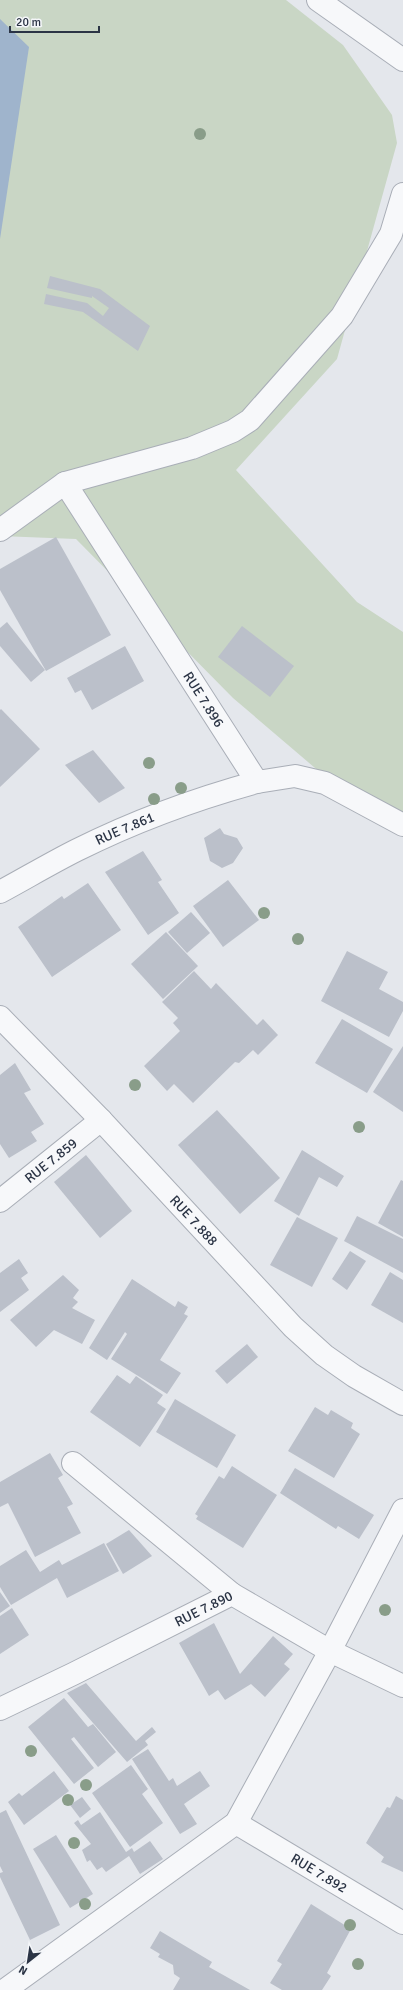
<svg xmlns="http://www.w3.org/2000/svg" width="403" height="1990" font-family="Signika,sans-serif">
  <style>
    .green { fill: #c9d6c5 }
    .water { fill: #9fb4cc }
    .building { fill: #bbc0ca }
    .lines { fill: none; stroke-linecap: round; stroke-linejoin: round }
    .minor-casing { stroke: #a9aeb7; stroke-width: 24 }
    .minor { stroke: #f7f8fa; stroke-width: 22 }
    .tree { fill: #899d89 }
    .labels { text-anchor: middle; stroke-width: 3.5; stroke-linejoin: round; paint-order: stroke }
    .street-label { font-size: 14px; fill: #2b3445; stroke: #f4f6f9 }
  </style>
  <rect width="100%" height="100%" fill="#e4e7ec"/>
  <path class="green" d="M0,0H286L343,45L392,115L397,143L337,359L236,470L357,602L403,632V819L342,791L233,698L76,539L0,536Z"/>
  <path class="water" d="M0,19L29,47L0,239Z"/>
  <g class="building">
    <path d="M50,276L100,289L150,326L138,351L83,312L44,304L46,294L87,303L103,316L109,308L92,296V298L47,288Z"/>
    <path d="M56,537L111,635L46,671L0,590V569Z"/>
    <path d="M7,622L45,670L31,682L0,646V628Z"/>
    <path d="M242,626L294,666L270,697L218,657Z"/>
    <path d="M125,646L144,681L92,710L81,690L75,693L67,678Z"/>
    <path d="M1,709L40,749L0,787V710Z"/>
    <path d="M93,750L125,788L99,803L65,765Z"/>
    <path d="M220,828L224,834L237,838L243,848L233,863L222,868L210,861L204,838Z"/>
    <path d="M143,851L162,880L158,882L179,913L148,935L105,872Z"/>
    <path d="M228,880L259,920L223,947L193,906Z"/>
    <path d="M88,883L121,930L52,977L18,927L62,896L64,899Z"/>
    <path d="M191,912L210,933L187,953L168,932Z"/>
    <path d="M166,932L198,966L163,999L131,964Z"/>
    <path d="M347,951L388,972L379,989L403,1002V1011L389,1037L321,1001Z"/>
    <path d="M194,971L211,989L216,983L257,1025L263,1019L278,1035L258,1055L253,1050L239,1063L235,1062L193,1103L174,1084L167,1091L144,1066L180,1031L173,1023L178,1018L162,1002Z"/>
    <path d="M342,1019L393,1049L367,1093L315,1063Z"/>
    <path d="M403,1046V1112L373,1092Z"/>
    <path d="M15,1063L31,1090L24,1093L44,1124L31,1132L37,1141L9,1158L0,1144V1075Z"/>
    <path d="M217,1110L280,1178L240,1214L178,1145Z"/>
    <path d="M302,1150L344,1176L337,1187L319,1177L299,1216L274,1201Z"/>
    <path d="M86,1155L132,1211L100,1238L54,1182Z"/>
    <path d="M401,1180L403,1181V1237L378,1223Z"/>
    <path d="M357,1216L403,1239V1273L344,1241Z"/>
    <path d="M297,1217L338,1238L312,1287L270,1265Z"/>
    <path d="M350,1251L366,1261L347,1290L332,1279Z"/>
    <path d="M19,1259L28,1273L21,1278L29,1290L0,1312V1273Z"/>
    <path d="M390,1272L403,1280V1323L371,1305Z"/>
    <path d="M63,1275L79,1290L73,1298L78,1302L72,1308L95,1320L82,1344L54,1330L36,1347L10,1320Z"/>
    <path d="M132,1279L175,1307L178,1301L188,1307L184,1314L188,1316L160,1360L181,1373L167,1394L111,1359L127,1334L125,1332L107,1360L89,1348Z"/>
    <path d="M247,1344L258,1357L227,1384L215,1371Z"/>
    <path d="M117,1375L130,1384L136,1376L163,1395L157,1403L166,1409L140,1447L90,1412Z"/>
    <path d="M175,1399L236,1435L217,1468L156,1432Z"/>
    <path d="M315,1407L328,1415L331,1410L353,1423L351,1428L360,1434L334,1478L288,1451Z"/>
    <path d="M50,1453L63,1475L58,1478L73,1504L67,1507L81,1533L35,1557L8,1503L0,1507V1482Z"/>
    <path d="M232,1466L277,1495L243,1548L196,1519L198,1516L195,1514L219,1476L224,1479Z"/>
    <path d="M295,1468L374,1515L359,1539L338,1526L336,1529L280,1493Z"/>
    <path d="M129,1530L152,1556L123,1574L106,1544Z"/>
    <path d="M104,1543L119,1571L67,1598L57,1578L11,1605L0,1587V1566L26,1550L40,1572L59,1560L62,1565Z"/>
    <path d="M0,1592L10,1606L0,1613Z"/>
    <path d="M12,1608L29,1635L0,1654V1616Z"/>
    <path d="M214,1623L240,1674L273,1636L293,1654L284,1664L290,1669L265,1697L251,1684L225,1700L218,1690L209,1696L179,1643Z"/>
    <path d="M86,1683L136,1741L152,1727L156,1732L145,1741L148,1745L127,1762L67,1693Z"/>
    <path d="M64,1698L88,1727L93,1724L116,1752L98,1767L74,1737L71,1739L94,1768L74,1784L28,1727Z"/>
    <path d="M148,1749L169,1781L173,1778L177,1786L200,1771L210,1786L184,1804L197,1824L180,1834L132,1759Z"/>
    <path d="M131,1765L148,1789L142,1794L163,1823L130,1847L92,1793Z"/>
    <path d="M54,1771L69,1791L24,1825L8,1802L19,1793L22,1796Z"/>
    <path d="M396,1796L403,1800V1872L381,1862L384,1857L366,1843L387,1807L390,1808Z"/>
    <path d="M82,1797L91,1809L80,1818L70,1805Z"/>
    <path d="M6,1810L60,1925L30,1940L0,1877V1873L3,1872L0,1866V1813Z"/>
    <path d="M100,1812L126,1852L132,1848L134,1852L150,1841L163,1859L140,1874L129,1856L106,1872L102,1867L97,1870L90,1860L87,1862L82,1850L91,1844L74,1823L78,1820L81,1825Z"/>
    <path d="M56,1835L93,1894L70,1908L33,1849Z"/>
    <path d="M311,1904L351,1929L327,1973L331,1976L322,1990H282L270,1983L282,1964L277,1961Z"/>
    <path d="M160,1931L212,1962L209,1967L250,1990H173L180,1978L174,1974L173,1965L158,1957L160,1954L150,1948Z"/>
  </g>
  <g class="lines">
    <defs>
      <g id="minor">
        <path d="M318,0L403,60"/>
        <path id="s1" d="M65,483L257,782L295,776L325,783L403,825"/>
        <path d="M0,530L65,483L192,448L233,431L250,420L342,316L391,234L403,194"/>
        <path id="s2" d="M0,892C26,878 51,863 77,850C135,821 195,799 257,782"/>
        <path id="s3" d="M0,1017L101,1120L293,1327L324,1355L354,1376L403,1404"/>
        <path id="s4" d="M0,1201L101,1120"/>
        <path d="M73,1463L232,1594"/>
        <path id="s5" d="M0,1709L73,1674L232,1594L330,1651L403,1686"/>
        <path id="s6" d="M236,1823L403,1923"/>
        <path d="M5,1990L236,1823L330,1651L403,1510"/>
      </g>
    </defs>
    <use href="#minor" class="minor-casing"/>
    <use href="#minor" class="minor"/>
  </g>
  <g class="tree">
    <circle cx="200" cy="134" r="6"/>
    <circle cx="149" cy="763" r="6"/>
    <circle cx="181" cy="788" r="6"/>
    <circle cx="154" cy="799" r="6"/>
    <circle cx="264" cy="913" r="6"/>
    <circle cx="298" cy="939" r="6"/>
    <circle cx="135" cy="1085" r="6"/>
    <circle cx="359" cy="1127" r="6"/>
    <circle cx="385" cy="1610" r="6"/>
    <circle cx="31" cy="1751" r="6"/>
    <circle cx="86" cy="1785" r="6"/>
    <circle cx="68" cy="1800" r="6"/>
    <circle cx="74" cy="1843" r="6"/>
    <circle cx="85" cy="1904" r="6"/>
    <circle cx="350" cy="1925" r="6"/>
    <circle cx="358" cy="1964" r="6"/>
  </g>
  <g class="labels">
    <g class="street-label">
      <text dy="5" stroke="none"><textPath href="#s1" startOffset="257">RUE 7.896</textPath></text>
      <text dy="5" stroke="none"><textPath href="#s2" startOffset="140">RUE 7.861</textPath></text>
      <text dy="5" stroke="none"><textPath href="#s4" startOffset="65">RUE 7.859</textPath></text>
      <text dy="5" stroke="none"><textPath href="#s3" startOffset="281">RUE 7.888</textPath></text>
      <text dy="5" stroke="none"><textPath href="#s5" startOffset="227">RUE 7.890</textPath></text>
      <text dy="5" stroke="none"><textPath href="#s6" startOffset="97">RUE 7.892</textPath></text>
    </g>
  </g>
  <g transform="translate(28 1962) rotate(210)" stroke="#f4f6f9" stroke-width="3" paint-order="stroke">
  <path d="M0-3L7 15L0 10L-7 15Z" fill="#2b3445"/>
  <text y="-6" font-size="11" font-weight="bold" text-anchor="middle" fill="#2b3445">N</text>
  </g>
  <path d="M10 26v6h89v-6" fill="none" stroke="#2b3445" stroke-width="2"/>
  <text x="16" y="26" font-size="12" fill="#2b3445" stroke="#f4f6f9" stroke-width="3" paint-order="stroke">20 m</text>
</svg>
